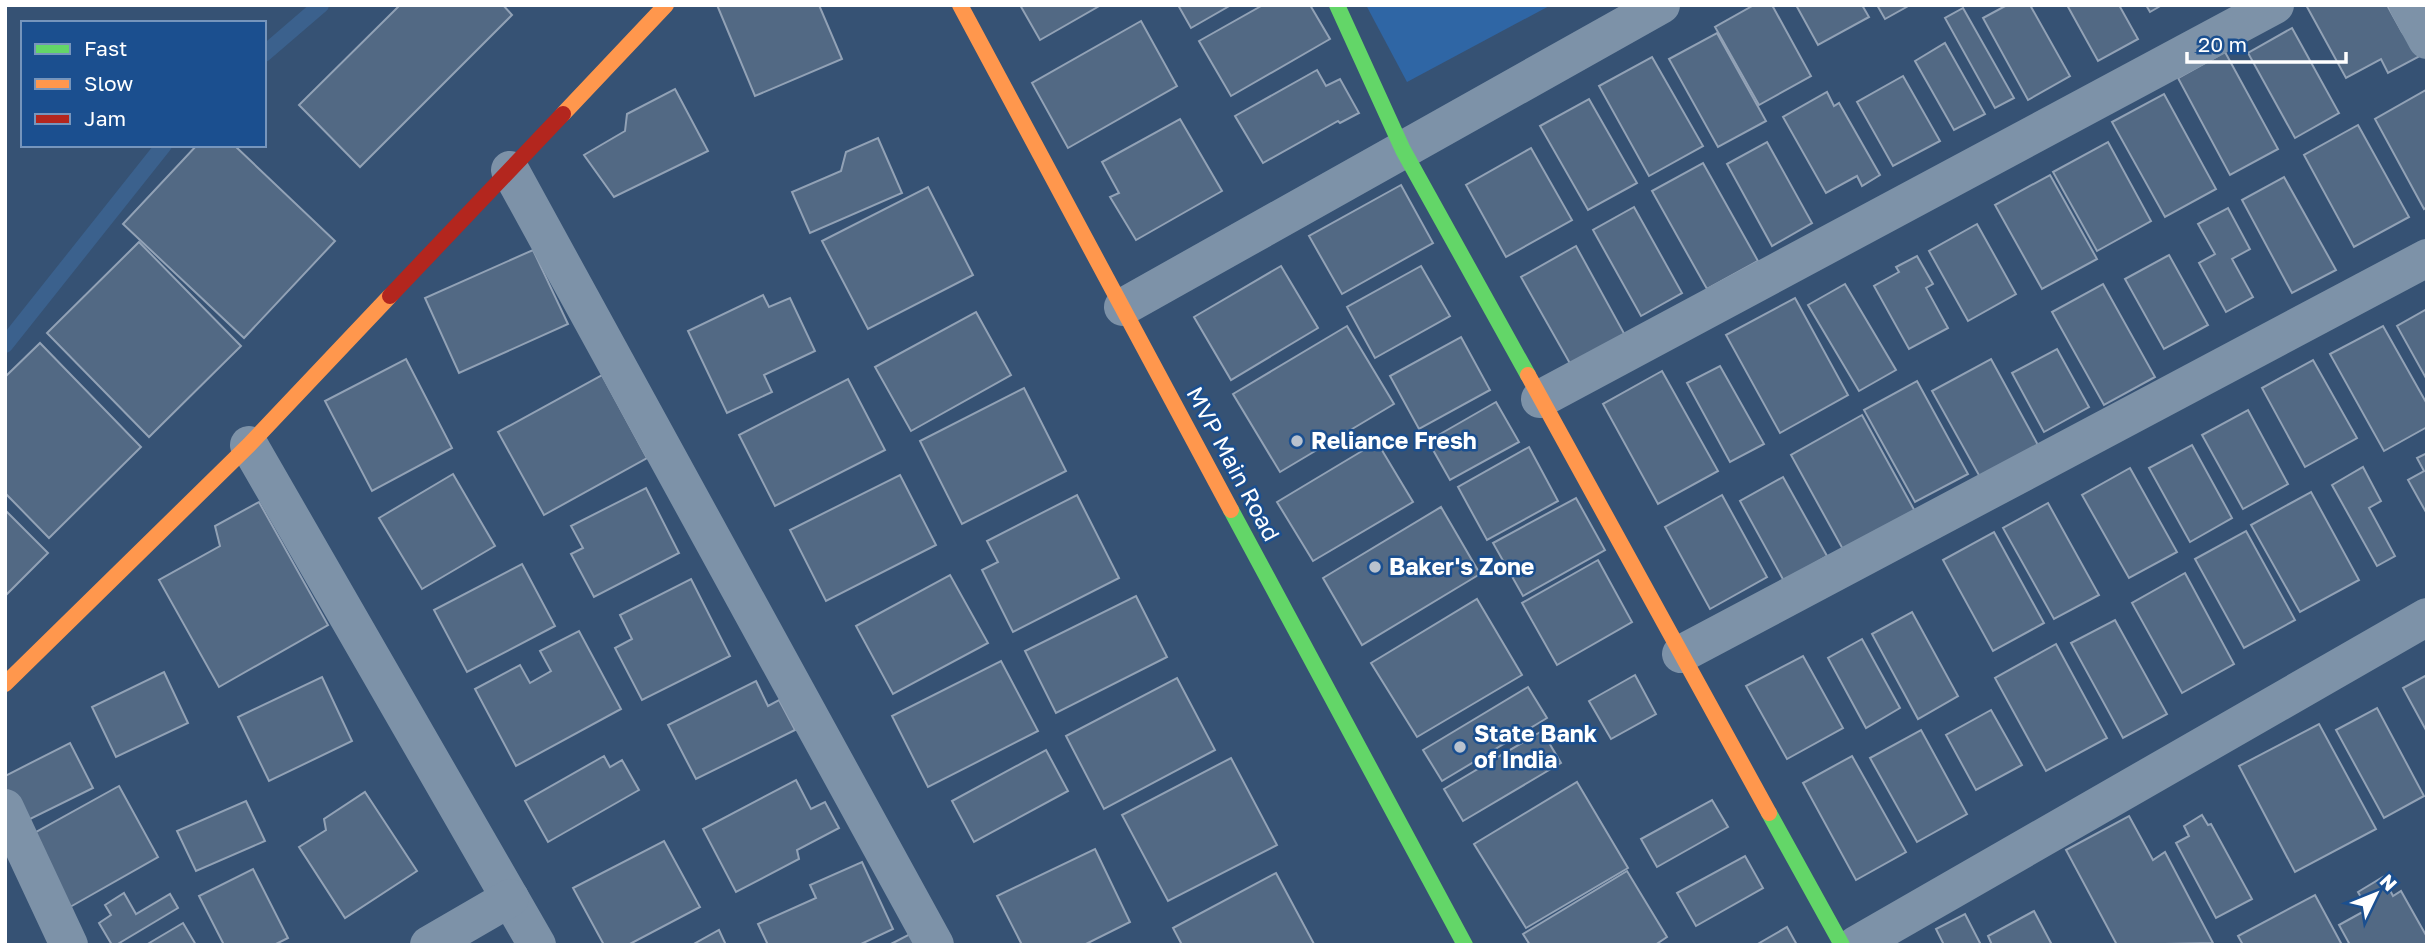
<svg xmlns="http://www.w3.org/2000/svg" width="2432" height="950" font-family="'Golos Text',sans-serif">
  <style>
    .green { fill: #2f66a5 }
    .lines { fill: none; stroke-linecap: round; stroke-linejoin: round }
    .stream { stroke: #3b618d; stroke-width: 16 }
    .building { fill: #526984; stroke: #92a2b6; stroke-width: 2 }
    .street { stroke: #7d92a8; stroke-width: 38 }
    .fast { stroke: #63d668; stroke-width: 16 }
    .slow { stroke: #ff974d; stroke-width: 16 }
    .jam { stroke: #b3261e; stroke-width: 16 }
    .poi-dot { fill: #b9c2ce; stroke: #1b4f8f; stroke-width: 2.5 }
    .labels { text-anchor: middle; stroke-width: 5; stroke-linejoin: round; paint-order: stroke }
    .poi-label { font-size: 23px; font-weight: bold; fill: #fff; stroke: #1b4f8f; text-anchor: start }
    .street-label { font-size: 23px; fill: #fff; stroke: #1b4f8f }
  </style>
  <rect width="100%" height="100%" fill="#365274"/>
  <path class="green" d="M1366,5H1551L1407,82Z"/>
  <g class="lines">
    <g class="stream">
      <path d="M264,54L321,5"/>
      <path d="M5,345L164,145"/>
    </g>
  </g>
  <g class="building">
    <path d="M400,5H503L512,15L360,167L299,105Z"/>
    <path d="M717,5H819L842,59L755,96Z"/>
    <path d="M1020,5H1101L1040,40Z"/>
    <path d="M1178,5H1231L1191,28Z"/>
    <path d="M1263,5H1310L1330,39L1231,96L1199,41Z"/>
    <path d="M1754,5H1772L1811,76L1759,105L1715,27Z"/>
    <path d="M1796,5H1862L1869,17L1818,45Z"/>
    <path d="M1877,5H1910L1885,19Z"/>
    <path d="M2007,5H2030L2070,76L2028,100L1983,18Z"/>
    <path d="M2067,5H2119L2138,39L2098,61Z"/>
    <path d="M2146,5H2162L2150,12Z"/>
    <path d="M2306,5H2387L2402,32L2420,56L2388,73L2381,59L2346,78Z"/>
    <path d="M1963,8L2014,98L1995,108L1945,18Z"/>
    <path d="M1141,21L1177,86L1068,148L1032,83Z"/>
    <path d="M2292,28L2339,113L2295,138L2248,53Z"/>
    <path d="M1717,33L1766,121L1718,147L1669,59Z"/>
    <path d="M1945,43L1985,114L1954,130L1915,61Z"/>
    <path d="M2225,52L2278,149L2230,175L2178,78Z"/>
    <path d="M1652,57L1703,146L1649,176L1599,86Z"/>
    <path d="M1317,70L1326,86L1340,79L1359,113L1340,123L1338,121L1263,163L1235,116Z"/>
    <path d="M1903,76L1940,141L1893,166L1857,102Z"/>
    <path d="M675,89L708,151L614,197L584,155L625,131L627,114Z"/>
    <path d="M2426,90L2427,207L2424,209L2375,119Z"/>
    <path d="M1827,92L1834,106L1839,103L1880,175L1862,186L1857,176L1826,193L1783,117Z"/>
    <path d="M2164,94L2216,189L2165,217L2112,122Z"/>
    <path d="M1589,99L1637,183L1588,210L1540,126Z"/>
    <path d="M1180,119L1222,191L1136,240L1110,197L1119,193L1102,162Z"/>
    <path d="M2358,125L2409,217L2354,247L2304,155Z"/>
    <path d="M878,138L902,193L810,233L792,192L841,171L846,152Z"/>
    <path d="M1767,142L1812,223L1772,246L1727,164Z"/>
    <path d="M2108,142L2151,221L2097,251L2053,172Z"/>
    <path d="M197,145H234L335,241L244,338L123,224Z"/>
    <path d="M1531,148L1572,220L1506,257L1466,185Z"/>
    <path d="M1703,163L1758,261L1707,289L1652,191Z"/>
    <path d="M2050,175L2097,259L2042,289L1995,205Z"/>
    <path d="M2284,177L2336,270L2292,293L2242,200Z"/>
    <path d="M1401,185L1433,243L1342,294L1309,236Z"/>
    <path d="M928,187L973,275L868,329L822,241Z"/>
    <path d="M1634,207L1682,293L1641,316L1593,230Z"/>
    <path d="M2228,208L2250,249L2232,259L2253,297L2226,312L2199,263L2215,254L2198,224Z"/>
    <path d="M1977,224L2016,294L1968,321L1929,251Z"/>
    <path d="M139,242L241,346L149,437L47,333Z"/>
    <path d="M1576,246L1626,337L1572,367L1521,277Z"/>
    <path d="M533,250L568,324L459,373L425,298Z"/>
    <path d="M2169,255L2208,325L2164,349L2125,279Z"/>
    <path d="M1917,256L1933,284L1926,288L1948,328L1909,349L1874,286L1899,272L1896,267Z"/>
    <path d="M1281,266L1318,328L1231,380L1194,317Z"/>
    <path d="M1421,266L1450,316L1375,358L1347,307Z"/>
    <path d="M1845,284L1896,370L1859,391L1808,305Z"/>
    <path d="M2103,284L2155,377L2104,405L2052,312Z"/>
    <path d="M763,295L769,307L790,298L815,351L764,375L772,392L727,413L688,331Z"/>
    <path d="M1795,298L1848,395L1780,433L1726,335Z"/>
    <path d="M2427,309V380L2397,326Z"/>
    <path d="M976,312L1011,375L911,431L875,367Z"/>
    <path d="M1347,326L1394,404L1280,472L1233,394Z"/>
    <path d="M2383,326L2427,404V427L2384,451L2330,354Z"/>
    <path d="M1461,337L1490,390L1419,429L1390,376Z"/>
    <path d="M40,343L141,447L49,538L5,493V377Z"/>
    <path d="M2057,349L2089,407L2044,432L2012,373Z"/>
    <path d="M406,359L452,448L372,491L325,401Z"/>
    <path d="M1991,359L2038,445L1980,477L1932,391Z"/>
    <path d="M2313,360L2357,438L2305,467L2262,388Z"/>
    <path d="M1720,366L1764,444L1730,462L1687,383Z"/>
    <path d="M1662,371L1718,471L1658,504L1603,404Z"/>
    <path d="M602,375L647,458L544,515L498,432Z"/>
    <path d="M848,379L885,450L775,506L739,435Z"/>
    <path d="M1917,381L1968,474L1915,502L1864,410Z"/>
    <path d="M1024,388L1066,471L962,524L920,441Z"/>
    <path d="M1496,402L1519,442L1450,480L1428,441Z"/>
    <path d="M2248,410L2288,484L2243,509L2202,435Z"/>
    <path d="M1862,415L1917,515L1845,553L1791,455Z"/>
    <path d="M1377,442L1413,502L1313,561L1277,502Z"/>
    <path d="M2192,445L2232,518L2190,542L2149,468Z"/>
    <path d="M1529,447L1558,501L1487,540L1458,487Z"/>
    <path d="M2427,453V514L2408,480L2424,471L2417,458Z"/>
    <path d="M2363,467L2381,501L2369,508L2395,556L2377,566L2332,485Z"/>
    <path d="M2130,468L2177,552L2129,578L2082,495Z"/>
    <path d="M453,474L495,546L422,589L379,518Z"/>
    <path d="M900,475L936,545L826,601L790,530Z"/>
    <path d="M1783,477L1827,556L1784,581L1740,501Z"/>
    <path d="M646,488L679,553L594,597L571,554L583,548L571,526Z"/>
    <path d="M2311,492L2359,580L2300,612L2251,525Z"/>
    <path d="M1077,495L1119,578L1013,632L982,570L998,562L987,541Z"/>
    <path d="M1722,495L1767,577L1710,609L1665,527Z"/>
    <path d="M1576,498L1605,550L1523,596L1493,543Z"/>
    <path d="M259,502L328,625L219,687L159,580L220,546L215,526Z"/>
    <path d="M2048,503L2099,595L2054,619L2003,528Z"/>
    <path d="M1441,507L1480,574L1362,645L1323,578Z"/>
    <path d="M5,510L48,553L5,596Z"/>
    <path d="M2246,531L2295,620L2244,648L2195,559Z"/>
    <path d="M1994,532L2044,623L1993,651L1943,560Z"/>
    <path d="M1598,560L1632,622L1557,665L1522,603Z"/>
    <path d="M522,564L555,626L467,672L434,610Z"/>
    <path d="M2185,573L2234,664L2182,693L2132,603Z"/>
    <path d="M950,575L988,643L893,694L856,626Z"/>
    <path d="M691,579L730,656L642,700L615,648L632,639L620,615Z"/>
    <path d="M1136,596L1167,657L1056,713L1025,651Z"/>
    <path d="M1477,599L1522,675L1417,737L1371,663Z"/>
    <path d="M1912,612L1958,696L1918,719L1872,634Z"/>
    <path d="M2115,620L2167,714L2123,738L2071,643Z"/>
    <path d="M579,631L621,709L516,766L475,689L520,665L530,683L551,671L540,651Z"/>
    <path d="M1862,639L1900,708L1866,728L1828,658Z"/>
    <path d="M2056,644L2107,738L2046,771L1995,678Z"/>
    <path d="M1803,656L1843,728L1787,759L1746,686Z"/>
    <path d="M1001,661L1038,731L928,787L892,716Z"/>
    <path d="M164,672L188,723L116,757L92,707Z"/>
    <path d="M1635,675L1656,714L1611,739L1589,701Z"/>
    <path d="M2427,675V732L2403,688Z"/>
    <path d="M322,677L352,741L269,781L238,717Z"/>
    <path d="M1177,678L1215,750L1104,809L1066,736Z"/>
    <path d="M756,681L768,706L779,700L795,730L696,779L668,725Z"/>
    <path d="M1528,687L1547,718L1442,781L1423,750Z"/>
    <path d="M2377,708L2424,796L2384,818L2336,730Z"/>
    <path d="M1991,710L2022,765L1976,790L1946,735Z"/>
    <path d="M2319,724L2376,829L2295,872L2239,766Z"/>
    <path d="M1921,730L1967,814L1917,842L1870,758Z"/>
    <path d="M1542,731L1561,763L1463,821L1444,789Z"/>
    <path d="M70,743L93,788L20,824L5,796V776Z"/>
    <path d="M1046,750L1068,791L974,842L952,801Z"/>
    <path d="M604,756L610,767L622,760L639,790L548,842L525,801Z"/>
    <path d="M1852,756L1906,852L1856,880L1803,783Z"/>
    <path d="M1231,758L1277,845L1168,901L1122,815Z"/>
    <path d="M796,780L811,809L825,802L839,828L797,850L799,859L736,892L703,829Z"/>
    <path d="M1577,782L1628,868L1526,928L1474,844Z"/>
    <path d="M119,786L158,857L70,907L29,836Z"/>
    <path d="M365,792L417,871L345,918L299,847L326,830L324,819Z"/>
    <path d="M1712,800L1728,827L1657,867L1641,839Z"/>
    <path d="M246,801L265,841L196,871L177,831Z"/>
    <path d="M2202,815L2208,825L2211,824L2252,899L2216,918L2176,843L2189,836L2184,826Z"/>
    <path d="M2129,816L2153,860L2165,852L2213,943L2117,945L2066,850Z"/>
    <path d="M664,841L700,907L628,945H604L573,888Z"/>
    <path d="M1095,849L1130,922L1084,945H1022L997,896Z"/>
    <path d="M1745,856L1763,888L1696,926L1677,893Z"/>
    <path d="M862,862L893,929L859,945H768L758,924L816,898L810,885Z"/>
    <path d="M253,869L288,938L274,945H224L199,896Z"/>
    <path d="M1627,871L1667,937L1655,945H1530L1523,934Z"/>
    <path d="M1276,873L1314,944L1182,945L1173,928Z"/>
    <path d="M2383,877L2393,896L2401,891L2427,937V945H2350L2339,925L2368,909L2358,892Z"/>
    <path d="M124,893L136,914L170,894L178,908L116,945H112L99,923L111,915L105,905Z"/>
    <path d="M2315,895L2342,945H2243L2238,936Z"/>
    <path d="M2034,911L2052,945H1992L1988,936Z"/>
    <path d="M1965,914L1981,945H1944L1936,929Z"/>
    <path d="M183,923L196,945H146Z"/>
    <path d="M1787,927L1797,945H1756Z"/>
    <path d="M719,930L726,945H692Z"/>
    <path d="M912,933L918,945H889Z"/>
  </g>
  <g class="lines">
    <g class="street">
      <path d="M2408,5L2427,40"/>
      <path d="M510,170L935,945"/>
      <path d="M1123,307L1661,5"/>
      <path d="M1540,399L2275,5"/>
      <path d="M249,445L537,945"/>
      <path d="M1681,654L2427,258"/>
      <path d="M5,808L69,945"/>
      <path d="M429,945L510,898"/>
      <path d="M1856,945L2427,617"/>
    </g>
    <g class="fast">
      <path d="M1337,5L1403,150L1528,375"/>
      <path d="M1231,510L1465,945"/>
      <path d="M1769,813L1842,945"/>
    </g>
    <g class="slow">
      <path d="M960,5L1231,510"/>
      <path d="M563,114L666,5"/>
      <path d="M1528,375L1769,813"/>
      <path d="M5,684L249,445L390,296"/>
    </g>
    <path class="jam" d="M390,296L563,114"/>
  </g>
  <g class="poi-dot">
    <circle cx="1297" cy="441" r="7"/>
    <circle cx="1375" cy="567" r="7"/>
    <circle cx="1460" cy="747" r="7"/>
  </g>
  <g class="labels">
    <g class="poi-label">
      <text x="1311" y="449">Reliance Fresh</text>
      <text x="1389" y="575">Baker's Zone</text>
      <text x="1474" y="742">State Bank<tspan x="1474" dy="26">of India</tspan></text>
    </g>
    <g class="street-label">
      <text transform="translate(1233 464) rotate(62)" y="8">MVP Main Road</text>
    </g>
  </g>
  <rect width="2432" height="950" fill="none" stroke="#ffffff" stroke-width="14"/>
  <rect x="21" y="21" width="245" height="126" fill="#1b4f8f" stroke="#7695bc" stroke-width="2"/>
  <rect x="35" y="44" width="35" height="10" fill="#63d668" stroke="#7695bc" stroke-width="2"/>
  <text x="84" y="56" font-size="21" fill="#ffffff">Fast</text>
  <rect x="35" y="79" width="35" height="10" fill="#ff974d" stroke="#7695bc" stroke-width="2"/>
  <text x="84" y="91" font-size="21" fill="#ffffff">Slow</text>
  <rect x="35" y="114" width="35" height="10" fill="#b3261e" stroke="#7695bc" stroke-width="2"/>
  <text x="84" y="126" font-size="21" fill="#ffffff">Jam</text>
  <g transform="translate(2376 894) rotate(47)" stroke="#1b4f8f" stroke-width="5" paint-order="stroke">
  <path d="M0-5L12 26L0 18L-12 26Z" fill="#ffffff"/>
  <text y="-10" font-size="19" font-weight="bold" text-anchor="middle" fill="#ffffff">N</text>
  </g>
  <path d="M2187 52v10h159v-10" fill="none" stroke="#ffffff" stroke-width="3.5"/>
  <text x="2198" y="52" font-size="21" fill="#ffffff" stroke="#1b4f8f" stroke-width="5" paint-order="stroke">20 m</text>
</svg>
